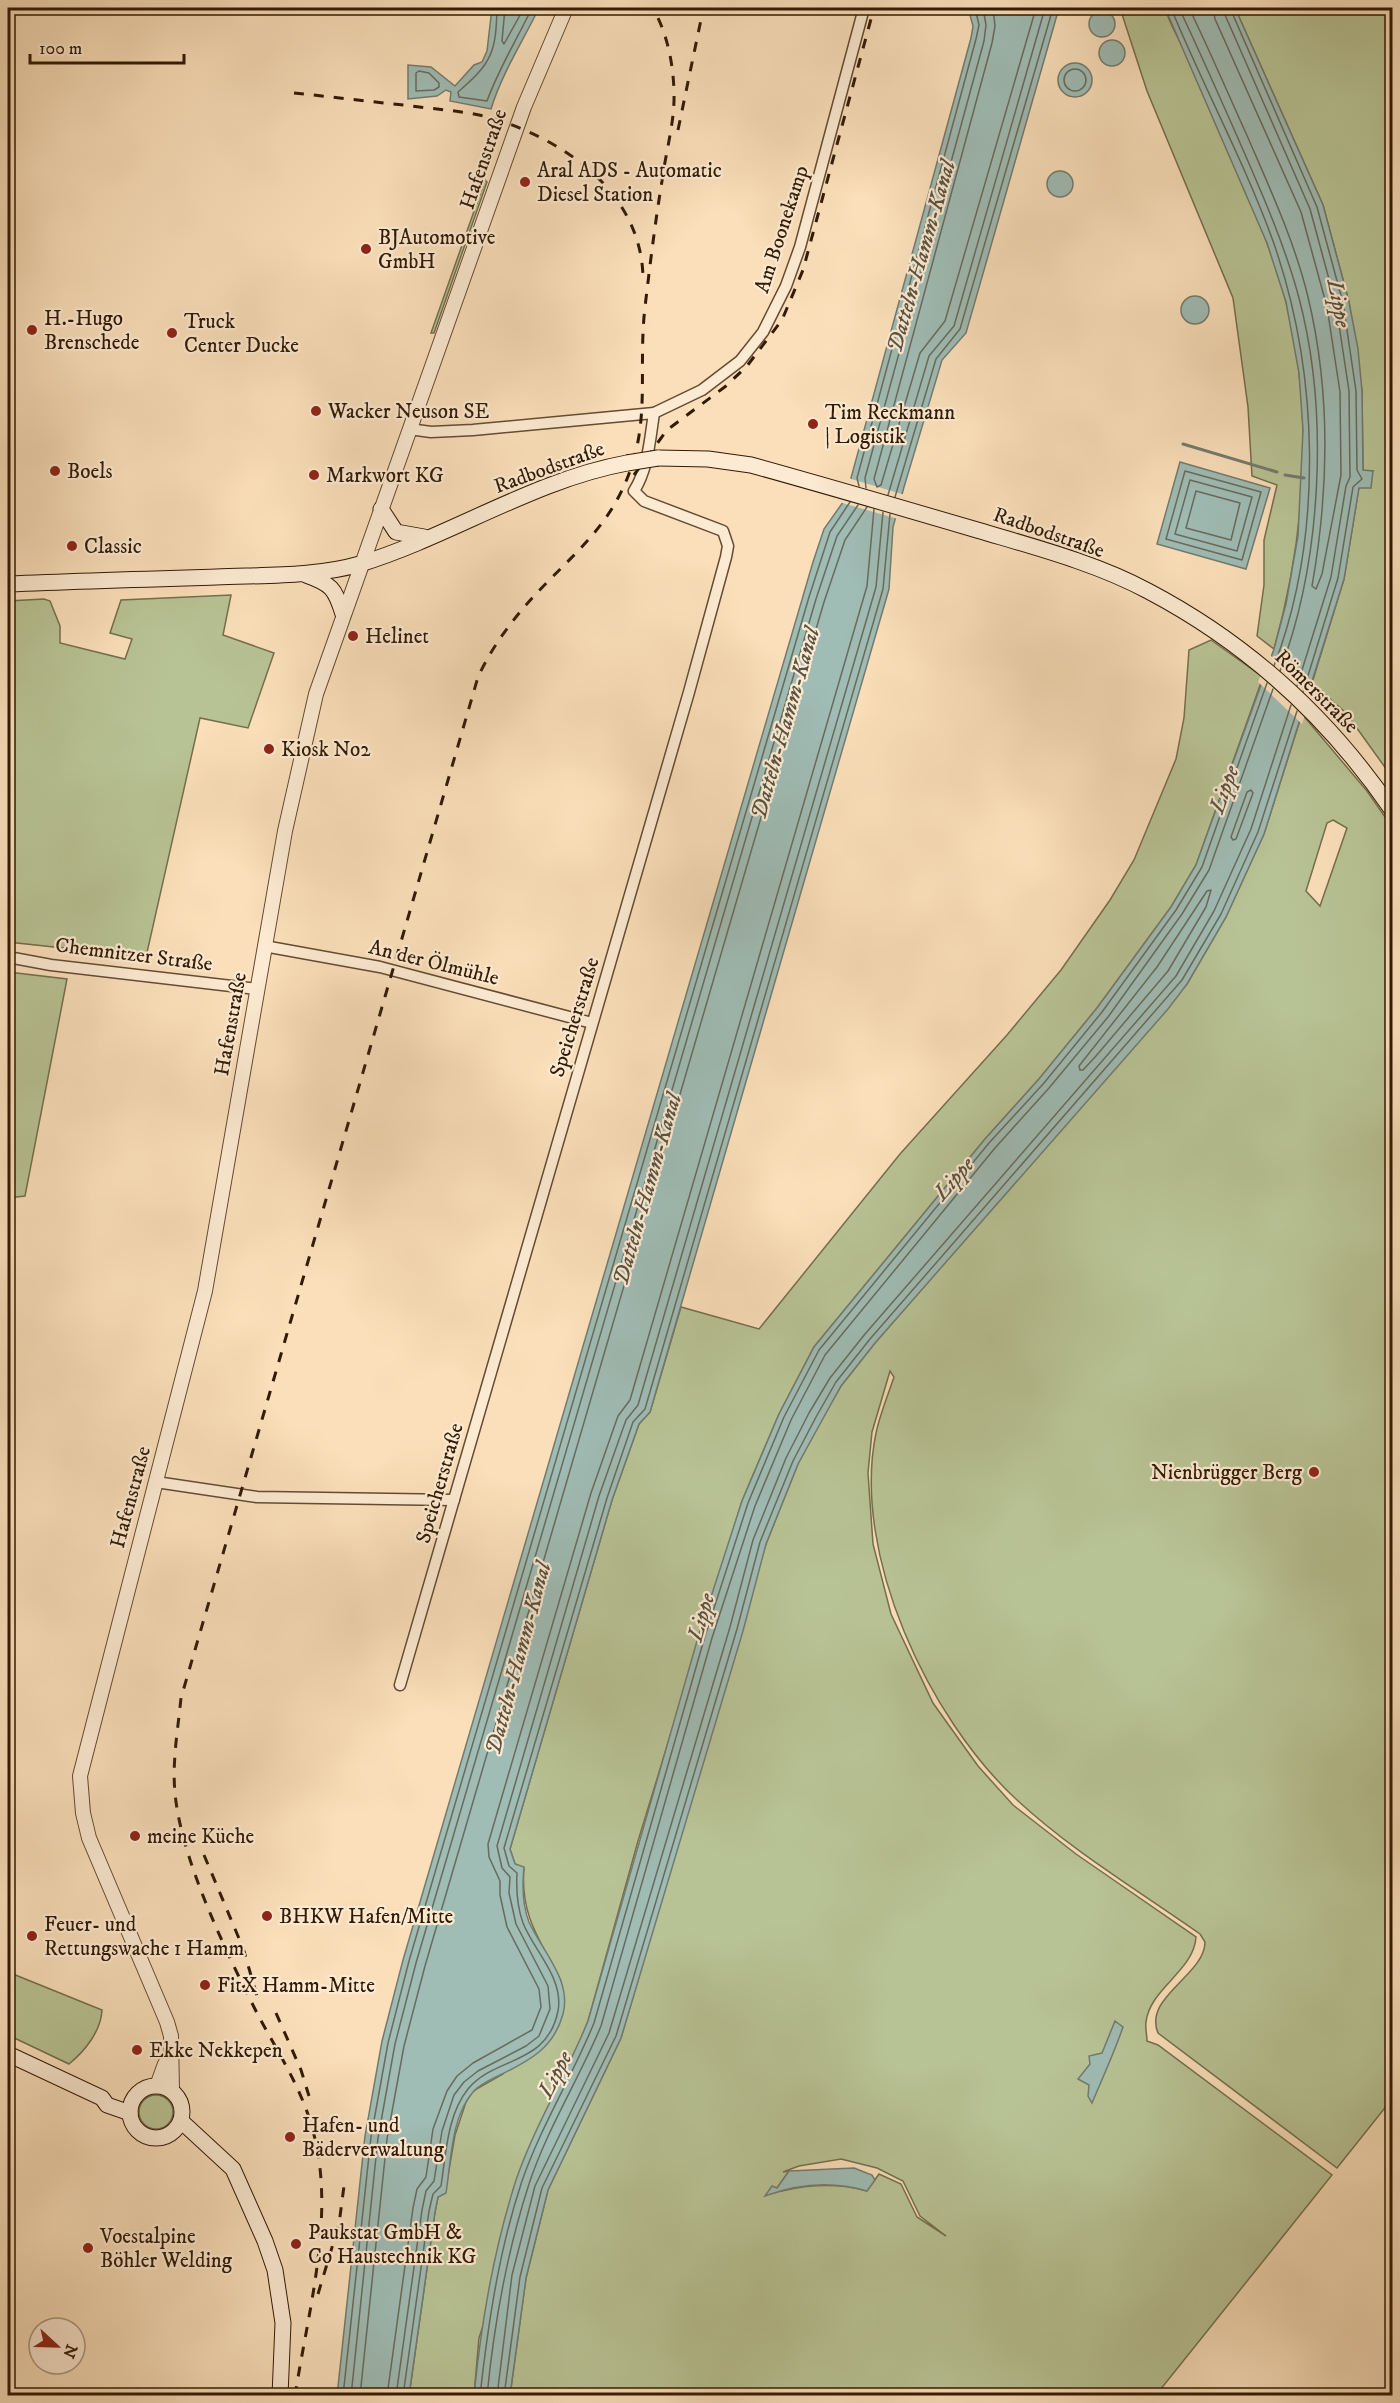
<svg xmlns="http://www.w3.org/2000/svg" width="1400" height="2403" font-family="'IM FELL DW Pica',serif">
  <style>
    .green { fill: #b8c395; stroke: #756e4d; stroke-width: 1.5; fill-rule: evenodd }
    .water { fill: #9fbcb5; stroke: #737b6f; stroke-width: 1.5 }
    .pier { fill: #fadfba }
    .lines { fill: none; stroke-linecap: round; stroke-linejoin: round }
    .shore { stroke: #686b5d; stroke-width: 1.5 }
    .stream { stroke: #737b6f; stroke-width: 3 }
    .minor-casing { stroke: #644b32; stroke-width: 13 }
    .tertiary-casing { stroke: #644b32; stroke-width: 16 }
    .secondary-casing { stroke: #321a05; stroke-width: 17 }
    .minor { stroke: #fcead2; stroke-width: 10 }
    .tertiary { stroke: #fcead2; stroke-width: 14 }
    .secondary { stroke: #fcead2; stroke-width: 15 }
    .rail { stroke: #321a05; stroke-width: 3; stroke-dasharray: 10 10; stroke-linecap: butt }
    .secondary-bridge-casing { stroke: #321a05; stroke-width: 17; stroke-linecap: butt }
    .secondary-bridge { stroke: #fcead2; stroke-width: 15 }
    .poi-dot { fill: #8f2418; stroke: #fcead2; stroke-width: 2 }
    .labels { text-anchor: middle; stroke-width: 4.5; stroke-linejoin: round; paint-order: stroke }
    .street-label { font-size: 21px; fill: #321a05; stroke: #fcead2 }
    .poi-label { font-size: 21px; fill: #321a05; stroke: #fcead2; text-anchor: start }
    .water-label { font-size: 22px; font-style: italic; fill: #585343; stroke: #fcead2 }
  </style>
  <rect width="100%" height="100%" fill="#fadfba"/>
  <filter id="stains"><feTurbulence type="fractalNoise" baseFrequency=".00333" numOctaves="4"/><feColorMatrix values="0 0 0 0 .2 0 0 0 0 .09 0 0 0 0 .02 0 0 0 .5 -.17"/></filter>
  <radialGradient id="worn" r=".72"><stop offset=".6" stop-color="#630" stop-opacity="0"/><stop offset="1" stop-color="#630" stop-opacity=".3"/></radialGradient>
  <g class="green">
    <path d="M1120,8H1165C1170,25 1180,41 1188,57C1205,98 1223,138 1241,178C1258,218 1275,260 1286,302C1315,416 1305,537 1274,649L1257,636L1264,585V540L1277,485L1252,476L1248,407L1233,298L1147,91Z"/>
    <path d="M1235,8H1392V777L1346,713L1312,683L1344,579L1359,487L1373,471H1363L1362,391L1349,302L1323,205Z"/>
    <path d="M485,180L487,182L434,333H431Z"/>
    <path d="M231,595L223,635L274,653L248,728L200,718L146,957L8,942V601L44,599L50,601L60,626V643L125,659L132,639L110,633L121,600Z"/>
    <path d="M1211,640L1263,677L1196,865L1171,907L1097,1008L1039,1079L985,1139L814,1347L779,1414L742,1501L638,1841L588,2021L573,2058L479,2338L474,2395L409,2396L435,2212L438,2197L445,2193L455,2135L466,2102L473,2091L503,2074L561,1981C540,1940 520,1916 524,1868L515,1864L510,1849L612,1500L639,1424L650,1412L681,1307L759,1329L900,1154L1007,1035L1061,970L1110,900L1134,860L1176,759L1184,718L1189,650Z"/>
    <path d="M1302,714L1367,791L1392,827V2099L1337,2168L1158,2033C1143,1997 1205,1975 1205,1942L1200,1934C1139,1891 1072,1851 1017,1800C929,1719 851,1554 876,1433C880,1414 888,1395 894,1377L890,1371L872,1432L868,1473L873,1544L891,1614L933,1703L978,1766L1013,1805L1076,1854L1196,1937C1194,1971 1150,1988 1146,2022C1145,2027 1147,2035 1147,2041L1158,2045L1332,2175L1156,2395L510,2396L526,2278L548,2190L621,2038L766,1544L798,1464L821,1420L841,1386L875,1343L1187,984L1226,917L1264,834ZM1333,820L1347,828L1320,906L1306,891L1327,823ZM841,2159L877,2168L903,2181L920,2216L946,2236L917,2217L901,2184L879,2174L867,2191C832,2181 799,2186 766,2195L777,2188L789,2171L783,2172L799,2166Z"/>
    <path d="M8,972L67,979L25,1196L8,1198Z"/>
    <path d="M8,1972L102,2010C101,2031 85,2051 69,2064L8,2035Z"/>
    <circle cx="156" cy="2112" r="17"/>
  </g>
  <g class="water">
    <path d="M492,8H539C523,41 502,73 491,109L450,101L451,92L446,90L437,96L408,99V65L431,67L455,86L474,65L482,62L487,51Z"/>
    <path d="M968,8H1059L966,333L942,360L904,487L893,527L889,589L650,1412L639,1424L612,1500L510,1849L515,1864L524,1867C522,1886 522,1904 529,1922C542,1951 572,1980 563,2014C554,2048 529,2061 500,2075C490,2080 480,2084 473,2092C451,2117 451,2162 446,2193L438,2197L435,2212L409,2395L337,2396L365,2136L382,2041L403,1960L813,562L824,529L853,488L851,478L971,38L973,26Z"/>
    <path d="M1165,8H1235L1323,205L1349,302L1358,349L1362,391L1363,470L1373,471L1371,488H1359L1344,579L1264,834L1226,917L1187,984L1168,1009L875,1343L841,1386L798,1464L766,1544L743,1631L621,2038L548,2190L526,2278L510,2395L474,2396C481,2323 494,2249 516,2180C535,2125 566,2075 588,2021L699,1634L742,1501L779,1414L814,1347L985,1139L1039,1079L1097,1008L1171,907L1196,865L1274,649L1286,604L1298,536L1303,430L1299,373L1286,302L1267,243Z"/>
    <circle cx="1102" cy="24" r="13"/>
    <circle cx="1112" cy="53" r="13"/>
    <circle cx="1075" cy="80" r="17"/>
    <circle cx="1060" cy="184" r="13"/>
    <circle cx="1195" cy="310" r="14"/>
    <path d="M1180,462L1270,488L1246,569L1157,544Z"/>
    <path d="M1115,2021L1123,2027C1114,2053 1103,2077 1092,2103L1088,2096L1089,2085L1078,2079L1090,2064L1089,2056L1102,2053Z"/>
    <path d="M854,2168L872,2175L875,2180L867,2191C833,2181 797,2184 765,2196L772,2186L777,2188L789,2171Z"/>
  </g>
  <g class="pier">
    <path d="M848,478L905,495L898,519L839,502L850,487Z"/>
    <path d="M1269,654L1312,694L1302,724L1258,682Z"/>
  </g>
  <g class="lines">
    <g class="shore">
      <path d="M497,8C496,52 492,63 458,92L459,97L487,101C499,68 517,39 532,8"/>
      <path d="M505,8L502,41L504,44L524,8"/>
      <path d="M993,8L995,26L992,43L874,479L877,487L881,485L920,353L945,321L1036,8"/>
      <path d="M1171,8C1203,86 1244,161 1273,241C1319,372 1324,535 1274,666"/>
      <path d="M1179,8C1199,50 1218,93 1237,136C1260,189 1284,242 1299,298C1329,412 1322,560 1280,671"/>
      <path d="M1189,8C1210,51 1229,96 1249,140C1271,191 1295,243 1308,297C1331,393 1329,490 1312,586L1316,589L1322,574L1341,475L1340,392L1327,307L1301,212L1215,19L1213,8"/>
      <path d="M1222,8L1310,209L1336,305L1349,391L1350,477L1346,486L1331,577L1297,686"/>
      <path d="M1230,8L1317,207L1343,303L1356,391L1357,470L1362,479L1353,487L1338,578L1303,692"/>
      <circle cx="1075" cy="80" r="11"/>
      <path d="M419,71L429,73L439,83V87L434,90L416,91V73Z"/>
      <path d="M1185,471L1261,492L1242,560L1166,539Z"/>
      <path d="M1190,480L1252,497L1237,551L1175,534Z"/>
      <path d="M859,486L857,478L976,39L979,25L975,8"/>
      <path d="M866,488L865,478L984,41L986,25L983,8"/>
      <path d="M1196,491L1240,503L1231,540L1186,528Z"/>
      <path d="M888,495L929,356L954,326L1045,8"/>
      <path d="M895,497L936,359L960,329L1053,8"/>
      <path d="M1251,790L1253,793L1236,839L1233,840L1231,837L1247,792Z"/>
      <path d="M1211,890L1206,907L1168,971L1096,1056L1083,1070H1080L1079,1066L1157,967L1207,891Z"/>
      <path d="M343,2396L371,2137L388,2043L409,1961L809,597L830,532L850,502"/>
      <path d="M351,2396L378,2138L395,2044L416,1963L816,599L837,536L858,505"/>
      <path d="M360,2396L387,2139L404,2046L425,1966L824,602L845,540L867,507"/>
      <path d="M387,2396L413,2208L417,2189L426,2177L433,2129L447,2091L457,2076L473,2063L532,2030L541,2007L539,1989L507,1927L500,1895V1881L489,1857L488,1844L591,1493L618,1416L630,1400L867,586L874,509"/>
      <path d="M396,2396L422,2210L426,2191L434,2181L442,2131L454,2095L464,2082L478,2071L526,2046L539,2036L550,2009L548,1986L516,1924L509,1893L510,1877L502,1868L497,1846L599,1496L626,1420L638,1405L876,587L883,512"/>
      <path d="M403,2396L429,2211L433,2194L441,2186C446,2154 447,2115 468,2089C495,2056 547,2066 558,2011C564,1978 534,1951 523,1923C517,1906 516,1890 517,1873L509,1866L504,1848L607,1498L633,1422L645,1409L883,589L890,514"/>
      <path d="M480,2396C488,2324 499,2250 522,2181C541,2126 572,2077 594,2023L705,1636L748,1503L784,1417L819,1350L989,1143L1044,1083L1102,1012L1176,910L1202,867L1267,683"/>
      <path d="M487,2396C494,2324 507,2252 529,2184C547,2129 579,2079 601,2026L712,1638L755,1506L791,1420L825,1355L995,1148L1049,1088L1108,1017L1182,914L1209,870L1273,689"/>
      <path d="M497,2396L512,2275L535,2186L609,2033L730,1627L753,1540L786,1458L809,1413L830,1378L865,1334L1176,976L1214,911L1251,829L1291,705"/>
      <path d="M504,2396L520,2277L542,2188L616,2036L737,1629L760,1542L793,1461L816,1417L836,1382L870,1339L1182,980L1221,914L1258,832L1297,711"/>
    </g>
    <g class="stream">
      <path d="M1183,444L1277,472"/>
      <path d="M1285,475L1304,478"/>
    </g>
    <defs>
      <g id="minor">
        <path d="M409,429L431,432L473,430L654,413L702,390L740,361L763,332L786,286L800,247L864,8"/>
        <path d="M264,946L380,967L592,1023"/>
        <path d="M8,957L51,965L257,989"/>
        <path d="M156,1482L257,1497L454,1500"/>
        <path d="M400,1685L689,692L726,557L728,546L723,531L644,501L634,491C648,469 650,439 654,413"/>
      </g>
      <g id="tertiary">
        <path d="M157,2086L165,2064L170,2060"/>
        <path d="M172,2091L171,2036L167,2022L89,1838L83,1813L80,1776L205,1291L285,831L316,694L524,107L566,8"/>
      </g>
      <g id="secondary">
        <path d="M658,458L708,459L751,465C827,486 902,508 977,530C1034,547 1096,563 1148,591C1247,643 1329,718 1392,810"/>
        <path d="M381,509L396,532L424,537"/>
        <path d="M306,575C331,584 335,588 343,614"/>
        <path d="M8,584C77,581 147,579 216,577C263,575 315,577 360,564C451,536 534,480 627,463"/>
        <path d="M8,2054L102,2098L107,2105L130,2113"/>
        <circle cx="156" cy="2112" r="26"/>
        <path d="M181,2121L233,2169L265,2241L275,2270L283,2323L280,2396"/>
      </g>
    </defs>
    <use href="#minor" class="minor-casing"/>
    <use href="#tertiary" class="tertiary-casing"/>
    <use href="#secondary" class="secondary-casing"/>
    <use href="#minor" class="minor"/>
    <use href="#tertiary" class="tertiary"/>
    <use href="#secondary" class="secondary"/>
    <g class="rail">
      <path d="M294,93C333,97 373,102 412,106C441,110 470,111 498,120C569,143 641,195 643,277"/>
      <path d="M678,130L703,10"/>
      <path d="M634,475L667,430L726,386L747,366L782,320L803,270L874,8"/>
      <path d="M204,1855L243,1948L257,1996"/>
      <path d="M276,2013L301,2070L309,2096"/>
      <path d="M318,2294L339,2224L344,2186"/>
      <path d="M295,2396C308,2311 336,2215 313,2131C302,2089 279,2054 259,2017C228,1956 181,1860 175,1793C172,1761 178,1729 181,1698L478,677C490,651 507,627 526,605C556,570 596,540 618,498C654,431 637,377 645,307C650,265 655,223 662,181C666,150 675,122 674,91C673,62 667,33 653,8"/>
    </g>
    <defs>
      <path id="secondary-bridge" d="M627,463L658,458"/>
    </defs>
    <use href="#secondary-bridge" class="secondary-bridge-casing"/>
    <use href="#secondary-bridge" class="secondary-bridge"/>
  </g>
  <g class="poi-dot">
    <circle cx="525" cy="182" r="6"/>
    <circle cx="366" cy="249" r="6"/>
    <circle cx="32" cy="330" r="6"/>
    <circle cx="172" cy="333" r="6"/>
    <circle cx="316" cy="411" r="6"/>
    <circle cx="813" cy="424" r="6"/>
    <circle cx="55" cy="471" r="6"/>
    <circle cx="314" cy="475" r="6"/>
    <circle cx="72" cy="546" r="6"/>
    <circle cx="353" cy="636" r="6"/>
    <circle cx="269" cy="749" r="6"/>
    <circle cx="1314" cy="1472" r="6"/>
    <circle cx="135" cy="1836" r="6"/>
    <circle cx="267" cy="1916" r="6"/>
    <circle cx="32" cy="1936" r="6"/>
    <circle cx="205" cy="1985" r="6"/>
    <circle cx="137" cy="2050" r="6"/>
    <circle cx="290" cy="2137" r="6"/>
    <circle cx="296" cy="2244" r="6"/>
    <circle cx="88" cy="2248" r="6"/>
  </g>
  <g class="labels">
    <g class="street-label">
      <text transform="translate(483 159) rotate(-71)" y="7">Hafenstraße</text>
      <text transform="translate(781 229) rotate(-72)" y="7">Am Boonekamp</text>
      <text transform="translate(549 467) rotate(-20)" y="7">Radbodstraße</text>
      <text transform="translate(1049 532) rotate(19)" y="7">Radbodstraße</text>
      <text transform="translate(1317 691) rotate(45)" y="7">Römerstraße</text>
      <text transform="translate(134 954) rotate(7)" y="7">Chemnitzer Straße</text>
      <text transform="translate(434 962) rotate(14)" y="7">An der Ölmühle</text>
      <text transform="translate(574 1017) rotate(-73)" y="7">Speicherstraße</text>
      <text transform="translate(230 1024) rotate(-80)" y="7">Hafenstraße</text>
      <text transform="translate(439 1483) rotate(-74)" y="7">Speicherstraße</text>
      <text transform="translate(130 1497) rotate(-75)" y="7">Hafenstraße</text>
    </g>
    <g class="poi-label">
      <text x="537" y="177">Aral ADS - Automatic<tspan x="537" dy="24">Diesel Station</tspan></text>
      <text x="378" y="244">BJAutomotive<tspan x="378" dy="24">GmbH</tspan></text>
      <text x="44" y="325">H.-Hugo<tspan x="44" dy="24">Brenschede</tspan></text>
      <text x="184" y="328">Truck<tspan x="184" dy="24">Center Ducke</tspan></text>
      <text x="328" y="418">Wacker Neuson SE</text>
      <text x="825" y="419">Tim Reckmann<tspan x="825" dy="24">| Logistik</tspan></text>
      <text x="67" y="478">Boels</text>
      <text x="326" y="482">Markwort KG</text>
      <text x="84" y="553">Classic</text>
      <text x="365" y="643">Helinet</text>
      <text x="281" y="756">Kiosk No2</text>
      <text x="1302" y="1479" text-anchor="end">Nienbrügger Berg</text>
      <text x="147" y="1843">meine Küche</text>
      <text x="279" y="1923">BHKW Hafen/Mitte</text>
      <text x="44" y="1931">Feuer- und<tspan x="44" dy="24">Rettungswache 1 Hamm</tspan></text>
      <text x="217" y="1992">FitX Hamm-Mitte</text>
      <text x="149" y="2057">Ekke Nekkepen</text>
      <text x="302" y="2132">Hafen- und<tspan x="302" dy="24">Bäderverwaltung</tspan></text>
      <text x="308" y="2239">Paukstat GmbH &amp;<tspan x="308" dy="24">Co Haustechnik KG</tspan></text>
      <text x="100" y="2243">Voestalpine<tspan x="100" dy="24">Böhler Welding</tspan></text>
    </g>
    <g class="water-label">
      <text transform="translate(920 256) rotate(-74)" y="8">Datteln-Hamm-Kanal</text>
      <text transform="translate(1340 303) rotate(79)" y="8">Lippe</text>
      <text transform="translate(784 723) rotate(-74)" y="8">Datteln-Hamm-Kanal</text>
      <text transform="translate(1223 789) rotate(-70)" y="8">Lippe</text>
      <text transform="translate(953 1178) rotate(-49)" y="8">Lippe</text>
      <text transform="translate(646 1189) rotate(-74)" y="8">Datteln-Hamm-Kanal</text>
      <text transform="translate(700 1617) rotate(-74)" y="8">Lippe</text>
      <text transform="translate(517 1658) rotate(-75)" y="8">Datteln-Hamm-Kanal</text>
      <text transform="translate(554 2074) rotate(-63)" y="8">Lippe</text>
    </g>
  </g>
  <rect width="1400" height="2403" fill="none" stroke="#fadfba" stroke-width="30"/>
  <rect x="9" y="9" width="1382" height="2385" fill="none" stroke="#321a05" stroke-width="3"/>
  <rect x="15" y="15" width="1370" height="2373" fill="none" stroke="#321a05" stroke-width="1.5"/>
  <g transform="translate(57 2346) rotate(112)"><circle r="28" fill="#fcead2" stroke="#ab9780" stroke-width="1.5"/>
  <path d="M0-4.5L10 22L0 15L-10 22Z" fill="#8f2418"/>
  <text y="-9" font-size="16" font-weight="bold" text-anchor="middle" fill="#321a05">N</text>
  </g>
  <path d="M30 54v9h154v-9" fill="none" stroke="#321a05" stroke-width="3"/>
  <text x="39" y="54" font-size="18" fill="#321a05" stroke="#fcead2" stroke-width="4.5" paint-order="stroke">100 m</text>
  <rect width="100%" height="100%" filter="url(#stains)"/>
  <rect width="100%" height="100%" fill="url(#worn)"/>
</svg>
